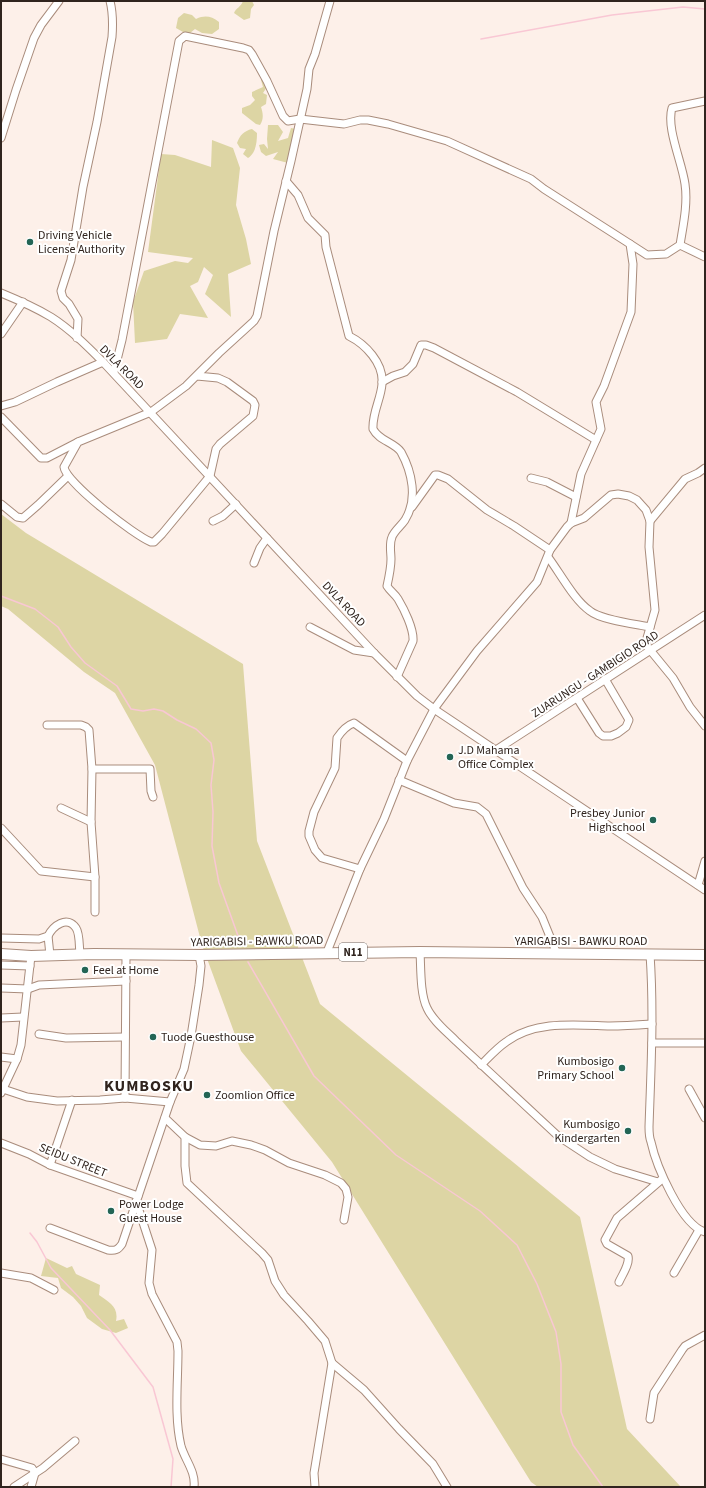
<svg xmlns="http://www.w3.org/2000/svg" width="706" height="1488" font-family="'Source Sans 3',sans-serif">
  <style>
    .green { fill: #ddd5a4 }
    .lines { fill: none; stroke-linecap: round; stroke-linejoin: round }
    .stream { stroke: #f9c7d4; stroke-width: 1.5 }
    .minor-casing { stroke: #a98c7c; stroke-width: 9 }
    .highway-casing { stroke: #a98c7c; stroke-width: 12 }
    .minor { stroke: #fff; stroke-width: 7 }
    .highway { stroke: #fff; stroke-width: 10 }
    .poi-dot { fill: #236555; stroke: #fff; stroke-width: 1.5 }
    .labels { text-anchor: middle; stroke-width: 4; stroke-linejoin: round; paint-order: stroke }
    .shield { fill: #fff; stroke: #6e6662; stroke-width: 1 }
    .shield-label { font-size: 11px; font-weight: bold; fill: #30241e }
    .poi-label { font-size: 12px; fill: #30241e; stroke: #fff; text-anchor: start }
    .street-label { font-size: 12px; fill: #30241e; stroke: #fff }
    .district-label { font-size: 16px; font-weight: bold; letter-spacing: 1px; fill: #30241e; stroke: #fff }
  </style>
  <rect width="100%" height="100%" fill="#fdf0e9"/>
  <g class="green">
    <path d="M243,1H252L254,5L251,9L250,18L244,20L234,13C236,8 241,7 243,1Z"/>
    <path d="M184,13L192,15L196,19C205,15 211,16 219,22V29L212,34L202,33L195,29L190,33L183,32L176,28L178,18Z"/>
    <path d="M261,80L271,81L263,93L267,95L266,104L261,107C263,113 264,119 260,125L256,124L242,113V108L250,105L255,100L252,96V92L263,87Z"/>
    <path d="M268,125H278L283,132L278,141L288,138L291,128L301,130L298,144L291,150L296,159L288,163L273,159L278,152L266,156L261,152L259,145L264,144L268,149L267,139Z"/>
    <path d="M252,129L257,133C257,142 256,153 248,158L243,154L246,149L240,148L237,143C240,135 244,131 252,129Z"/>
    <path d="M212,140L233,148L240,168L236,205L246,239L251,264L228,274L231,317L205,294L213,275L204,267L198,282L190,286L208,318L180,314L167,339L135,343L133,302L144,271L175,261L188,263L193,258L148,252L161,154L175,155L211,167Z"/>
    <path d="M1,514L26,533L243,664L257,841L320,1004L580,1217L627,1429L681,1487H538L531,1482L332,1162L241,1051L202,945L155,765L115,693L84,672L8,609L1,606Z"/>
    <path d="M46,1258L67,1268L72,1266L76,1274L100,1285L99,1295C109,1302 119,1307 116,1321L124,1319L128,1328L116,1333L102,1329L87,1318L81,1306L73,1297L61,1288L58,1278L41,1276Z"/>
  </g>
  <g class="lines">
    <g class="stream">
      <path d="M481,39L612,15L683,7L705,9"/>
      <path d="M1,596L35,609L58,627L71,647L85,663L117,686L131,709L143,711L154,709L163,711L177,720L196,729L211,743L214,760L211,785L213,812L212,846L219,883L241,944"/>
      <path d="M248,962L314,1076L396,1155L480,1211L517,1245L537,1284L556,1332L561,1364V1412L573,1445L603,1487"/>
      <path d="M30,1233L37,1242L51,1268L110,1330L153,1387L173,1459L171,1487"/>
    </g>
    <defs>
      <g id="minor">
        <path d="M1,138L16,90L34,38L41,25L59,1"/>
        <path d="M286,181L298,195L308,218L325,235L326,247L349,336C365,344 384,363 382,384C381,399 372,413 373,429C379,441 394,442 401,452C412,472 418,499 405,520C401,526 394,531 392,537C389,544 391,552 391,559C391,568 389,577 387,586C390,591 395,594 398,599C404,609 414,629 413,641L397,677"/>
        <path d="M630,244L647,255L666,254L680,245C683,226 688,204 685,184C682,162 666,128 672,108L705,101"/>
        <path d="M680,245L705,257"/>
        <path d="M1,293C18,300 36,308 51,317C70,329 87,346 103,362L374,653L417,696L434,709L705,890"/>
        <path d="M1,334L23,302"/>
        <path d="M77,338L78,319L69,304L63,298L61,291L71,260L83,187L97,122L112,37C113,24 113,13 110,1"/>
        <path d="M114,372L122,340L179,41L185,36L243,48L249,50L252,54L267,81L283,116L288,121L300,119L344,124L360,120H368L388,124L447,141L531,179L544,189L630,244L633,264L631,312L604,386L596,402L601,429L581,474L571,523"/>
        <path d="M197,376L218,378L227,382L253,401L255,405L253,416L220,444L216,449L210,476L162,534L154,542H151C134,535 66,483 64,467L78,442L151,412L186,386L219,353L254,321L257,316L274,231L291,161L307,89L309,69L315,54L330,1"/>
        <path d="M382,382L393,376L405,372L413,364L421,345H426L434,348L517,392L596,440"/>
        <path d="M1,406L15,402L57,382L103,362"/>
        <path d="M1,417L41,458H47L78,442"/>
        <path d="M531,478L547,482L576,497"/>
        <path d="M1,504L17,517L23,518L38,505L68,476"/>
        <path d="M412,507L435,475H438L448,479L487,510L514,526L550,550"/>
        <path d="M213,521L223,516L236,504"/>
        <path d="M650,521L685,479L698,473L705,468"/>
        <path d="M548,557C560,573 574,600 590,611C601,620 635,624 650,627"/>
        <path d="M254,563L260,548L267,538"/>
        <path d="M310,627L354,650L374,653"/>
        <path d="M577,698L599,733L603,736H611L618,733L626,727L629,720L605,679"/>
        <path d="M47,725H81L86,727L89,730L92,769L91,822L95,877V912"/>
        <path d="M496,750L705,615"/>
        <path d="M92,769H150L151,791L153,797"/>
        <path d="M399,780L454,803L477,807L486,814L523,888L542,917L557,954"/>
        <path d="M61,808L91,822"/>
        <path d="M1,828L41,871L95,877"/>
        <path d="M360,869L322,858L315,850L309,836V831L314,812L335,768L337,738C341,732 348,725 354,723L407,761"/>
        <path d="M698,885L705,861"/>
        <path d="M48,936L50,955"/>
        <path d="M1,938L39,939L48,936C53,926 67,915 76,928C80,934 79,947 80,954"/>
        <path d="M327,952L360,869L384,819L407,761L434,709L477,651L537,582L550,550L567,527L571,523L584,518L611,495L618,494L629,496L637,500L646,510L650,521L649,547L655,610L647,638L646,645L673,678L690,707L705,726"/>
        <path d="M420,952C421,968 420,994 427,1008C433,1021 446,1031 456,1041L558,1136L590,1157L615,1169L658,1182"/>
        <path d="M650,954C654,1012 651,1069 649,1127C649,1132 649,1137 651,1142C656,1165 681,1225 705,1232"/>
        <path d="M1,965L30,966"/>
        <path d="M1,988L28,989L39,985L126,981"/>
        <path d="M1,1018L23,1017"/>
        <path d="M39,1034L66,1038L125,1037"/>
        <path d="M652,1043H705"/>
        <path d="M1,1057L17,1059"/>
        <path d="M481,1065C489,1057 497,1048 506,1042C535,1020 576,1025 610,1026C624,1026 638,1025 652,1024"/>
        <path d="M3,1089L27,1097L57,1101L100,1100L125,1098L170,1102"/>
        <path d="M689,1089L705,1118"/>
        <path d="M1,1093L17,1059L21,1045L31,956"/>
        <path d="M125,1098L126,955"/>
        <path d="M165,1118L185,1137V1166L187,1183L262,1253L268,1260L275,1281L284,1295L308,1321L325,1341L332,1363L364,1390L399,1429L433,1464L447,1487"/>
        <path d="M185,1137L200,1145L216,1146L232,1141L251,1145L265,1150L289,1163L325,1175L341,1183L346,1189L348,1197L344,1220"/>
        <path d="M1,1143L29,1154L50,1165L138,1196"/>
        <path d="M50,1165L72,1100"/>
        <path d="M136,1201L152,1250L149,1283L152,1294L177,1342L178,1351C178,1383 174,1416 181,1446C185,1460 196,1472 194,1487"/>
        <path d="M50,1228L108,1250C115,1251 118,1250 122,1244L170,1102L184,1069L191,1036L199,985L201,966L199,955"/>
        <path d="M1,1273L31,1278L54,1290"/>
        <path d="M674,1273L699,1230"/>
        <path d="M619,1282C622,1275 630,1264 628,1256L607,1244L605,1240L617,1218L661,1180"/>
        <path d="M650,1419L654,1393L682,1350L685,1346L705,1335"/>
        <path d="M1,1459L32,1468L35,1473L31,1487"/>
        <path d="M14,1487L43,1468L75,1441"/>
        <path d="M315,1487L314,1473L332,1363"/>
      </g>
      <path id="highway" d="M1,954L31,956L94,954L199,955L420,952L705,955"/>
    </defs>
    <use href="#minor" class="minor-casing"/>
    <use href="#highway" class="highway-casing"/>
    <use href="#minor" class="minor"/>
    <use href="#highway" class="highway"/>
  </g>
  <g class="poi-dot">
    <circle cx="30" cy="242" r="4"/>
    <circle cx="450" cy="757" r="4"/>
    <circle cx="653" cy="820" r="4"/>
    <circle cx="85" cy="970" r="4"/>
    <circle cx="153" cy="1037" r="4"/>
    <circle cx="622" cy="1068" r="4"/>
    <circle cx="207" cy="1095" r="4"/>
    <circle cx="628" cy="1131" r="4"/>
    <circle cx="111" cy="1211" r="4"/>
  </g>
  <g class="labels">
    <rect class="shield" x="339" y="943" width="28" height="18" rx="3"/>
    <g class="shield-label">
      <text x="353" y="956">N11</text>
    </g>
    <g class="poi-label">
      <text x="38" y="239">Driving Vehicle<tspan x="38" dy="14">License Authority</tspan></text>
      <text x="458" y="754">J.D Mahama<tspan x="458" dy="14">Office Complex</tspan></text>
      <text x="645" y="817" text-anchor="end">Presbey Junior<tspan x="645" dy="14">Highschool</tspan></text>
      <text x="93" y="974">Feel at Home</text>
      <text x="161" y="1041">Tuode Guesthouse</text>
      <text x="614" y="1065" text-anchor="end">Kumbosigo<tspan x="614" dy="14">Primary School</tspan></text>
      <text x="215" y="1099">Zoomlion Office</text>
      <text x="620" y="1128" text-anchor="end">Kumbosigo<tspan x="620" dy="14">Kindergarten</tspan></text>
      <text x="119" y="1208">Power Lodge<tspan x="119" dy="14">Guest House</tspan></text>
    </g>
    <g class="street-label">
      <text transform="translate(122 367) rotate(45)" y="4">DVLA ROAD</text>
      <text transform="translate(344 604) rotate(47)" y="4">DVLA ROAD</text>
      <text transform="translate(595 674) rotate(-33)" y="4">ZUARUNGU - GAMBIGIO ROAD</text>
      <text transform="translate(257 941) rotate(-1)" y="4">YARIGABISI - BAWKU ROAD</text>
      <text x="581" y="945">YARIGABISI - BAWKU ROAD</text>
      <text transform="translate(73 1160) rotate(22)" y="4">SEIDU STREET</text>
    </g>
    <g class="district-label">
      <text x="149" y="1091">KUMBOSKU</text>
    </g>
  </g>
  <rect width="706" height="1488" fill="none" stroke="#30241e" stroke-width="4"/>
</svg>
